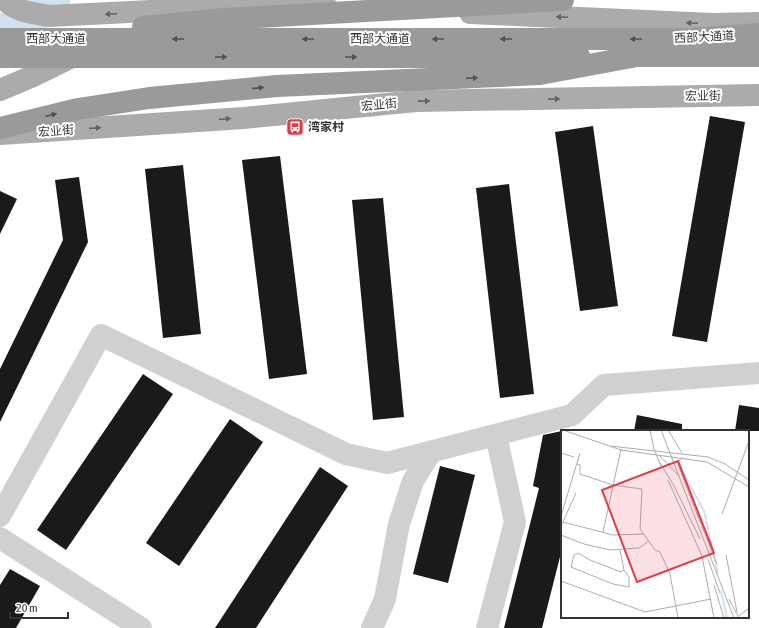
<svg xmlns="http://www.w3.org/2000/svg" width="759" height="628" font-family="'Asap Condensed','Noto Sans SC',sans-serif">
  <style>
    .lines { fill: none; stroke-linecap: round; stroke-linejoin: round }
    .river { stroke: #cfe2ee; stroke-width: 35 }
    .building { fill: #1a1a1a }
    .minor { stroke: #d0d0d0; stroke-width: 22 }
    .major { stroke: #ababab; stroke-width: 22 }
    .highway { stroke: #9a9a9a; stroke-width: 22 }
    .highway-bridge { stroke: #9a9a9a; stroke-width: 22 }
    .oneway { fill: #636363 }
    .oneway2 { fill: #525252 }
    .labels { text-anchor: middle; stroke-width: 4; stroke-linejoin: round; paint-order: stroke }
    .street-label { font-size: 12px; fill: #333; stroke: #fff }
    .poi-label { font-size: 12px; font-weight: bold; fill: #333; stroke: #fff; text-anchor: start }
    .inset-river { fill: none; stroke: #cfe2ee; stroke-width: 2 }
    .inset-road { fill: none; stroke: #adadad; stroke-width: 1 }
    .view { fill: #e63946; fill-opacity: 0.15; stroke: #e63946; stroke-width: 2 }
    .inset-edge { fill: none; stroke: #333; stroke-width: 2 }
  </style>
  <rect width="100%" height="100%" fill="#fff"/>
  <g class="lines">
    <path class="river" d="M0,31L24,26L49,1L53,0"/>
  </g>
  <g class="building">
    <path d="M710,116L745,122L707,342L672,336Z"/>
    <path d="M593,126L618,306L580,311L555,132Z"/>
    <path d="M280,156L307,374L269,379L242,160Z"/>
    <path d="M183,165L201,334L163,338L145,169Z"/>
    <path d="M79,177L88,242L0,422V369L63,240L55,180Z"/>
    <path d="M509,184L534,394L500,398L476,188Z"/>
    <path d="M0,191L17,199L0,234Z"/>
    <path d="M383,198L404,417L373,420L352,200Z"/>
    <path d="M143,374L173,394L66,550L37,530Z"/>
    <path d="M739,405L759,408V431H735Z"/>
    <path d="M637,415L682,424V431H634Z"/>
    <path d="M230,419L263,442L179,566L146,543Z"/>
    <path d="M562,431V549L542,628H504L539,488L533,486L543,435Z"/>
    <path d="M440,466L475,475L448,583L413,574Z"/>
    <path d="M320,467L348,486L256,628H215Z"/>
    <path d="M10,569L40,586L16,628H0V585Z"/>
  </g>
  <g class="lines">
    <g class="minor">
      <path d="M0,516L101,335L346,454L387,463L572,415L604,385L759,373"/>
      <path d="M0,538L141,628"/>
      <path d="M372,628L385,599L399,524L413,481L431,452"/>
      <path d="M487,628L515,522L496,435"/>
    </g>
    <g class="major">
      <path d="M5,0C16,12 33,13 49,16L293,4L326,6"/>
      <path d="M470,13L713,24L759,23"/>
      <path d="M0,90L33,76L76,55"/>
      <path d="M0,134L244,118L416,101L759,95"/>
    </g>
    <g class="highway">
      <path d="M477,39H692L759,34"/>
      <path d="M624,56H759"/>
      <path d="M477,57L579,56"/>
      <path d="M0,128L78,109L149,98L277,86L540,74L637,56"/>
    </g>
    <g class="highway-bridge">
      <path d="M143,27L224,19L563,0"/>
      <path d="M0,39H477"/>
      <path d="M0,57H477"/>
    </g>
  </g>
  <defs><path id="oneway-solid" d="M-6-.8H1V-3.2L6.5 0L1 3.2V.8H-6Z"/></defs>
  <g class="oneway">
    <use href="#oneway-solid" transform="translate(111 14) rotate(178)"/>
    <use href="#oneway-solid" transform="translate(562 17) rotate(-178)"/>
    <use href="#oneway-solid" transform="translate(692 23) rotate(-178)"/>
    <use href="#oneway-solid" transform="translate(554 99) rotate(-1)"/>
    <use href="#oneway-solid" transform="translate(424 101) rotate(-1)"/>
    <use href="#oneway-solid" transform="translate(225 119) rotate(-4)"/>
    <use href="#oneway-solid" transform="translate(95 128) rotate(-4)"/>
  </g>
  <g class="oneway2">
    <use href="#oneway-solid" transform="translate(178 39) rotate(180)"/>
    <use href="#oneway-solid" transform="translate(308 39) rotate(180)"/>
    <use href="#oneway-solid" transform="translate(438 39) rotate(180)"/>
    <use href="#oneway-solid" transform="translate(506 39) rotate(180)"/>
    <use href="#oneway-solid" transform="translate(636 39) rotate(180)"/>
    <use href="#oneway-solid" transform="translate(221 57)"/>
    <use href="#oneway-solid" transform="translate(351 57)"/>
    <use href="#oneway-solid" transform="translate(472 78) rotate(-3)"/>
    <use href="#oneway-solid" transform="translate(258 88) rotate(-6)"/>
    <use href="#oneway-solid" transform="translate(51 115) rotate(-14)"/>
  </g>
  <defs>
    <symbol id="bus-square" viewBox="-11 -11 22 22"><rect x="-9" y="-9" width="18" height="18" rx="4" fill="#e63946" stroke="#fff"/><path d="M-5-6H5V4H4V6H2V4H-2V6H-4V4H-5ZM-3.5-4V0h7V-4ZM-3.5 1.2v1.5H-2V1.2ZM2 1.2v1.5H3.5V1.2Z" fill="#fff"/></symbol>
  </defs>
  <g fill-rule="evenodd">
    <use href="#bus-square" x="285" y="117" width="20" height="20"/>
  </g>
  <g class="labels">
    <g class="street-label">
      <text transform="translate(704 37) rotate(-3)" y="4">西部大通道</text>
      <text x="56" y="43">西部大通道</text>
      <text x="380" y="43">西部大通道</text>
      <text transform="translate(703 96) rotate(-1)" y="4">宏业街</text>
      <text transform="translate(379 105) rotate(-6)" y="4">宏业街</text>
      <text transform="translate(56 131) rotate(-4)" y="4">宏业街</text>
    </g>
    <g class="poi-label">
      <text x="308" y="131">湾家村</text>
    </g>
  </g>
  <g transform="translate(561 430)">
    <rect width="188" height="188" fill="#fff"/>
    <path class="inset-river" d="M119,37L143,81L157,144M160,161L166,188"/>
    <path class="inset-road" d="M2,0L60,20L146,32L188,57M89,0L93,19M100,0L173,188M107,0L121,23M49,16L147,27L164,34L188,50M93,19L100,36M0,23L13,27M98,25L118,46M122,27L117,32L118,37L133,76M99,33L112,54L139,109M16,34L19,35V44L52,55L81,59L79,99L94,120L99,122L109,144L117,188M107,50L141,126L153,188M132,74L156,134M161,84L188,11M0,86L19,23M2,92L52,105L83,104M0,96L15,63M42,102L60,19M0,105L23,114L49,120L78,118L88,111M59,120L63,140L68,147V157L52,154L10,137L13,125L17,123L29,130L60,142L63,140M165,125L176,182M147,129L159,163M0,151L84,182L150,169M153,155L163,188M168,169L178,188M178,186L188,178"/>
    <path class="view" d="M117,31L153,123L76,152L41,60Z"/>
    <rect width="188" height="188" class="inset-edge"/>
  </g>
  <path d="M10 612v6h58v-6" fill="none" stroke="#333333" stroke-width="2"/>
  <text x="16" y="612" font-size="12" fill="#333333" stroke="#ffffff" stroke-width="3" paint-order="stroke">20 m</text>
</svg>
